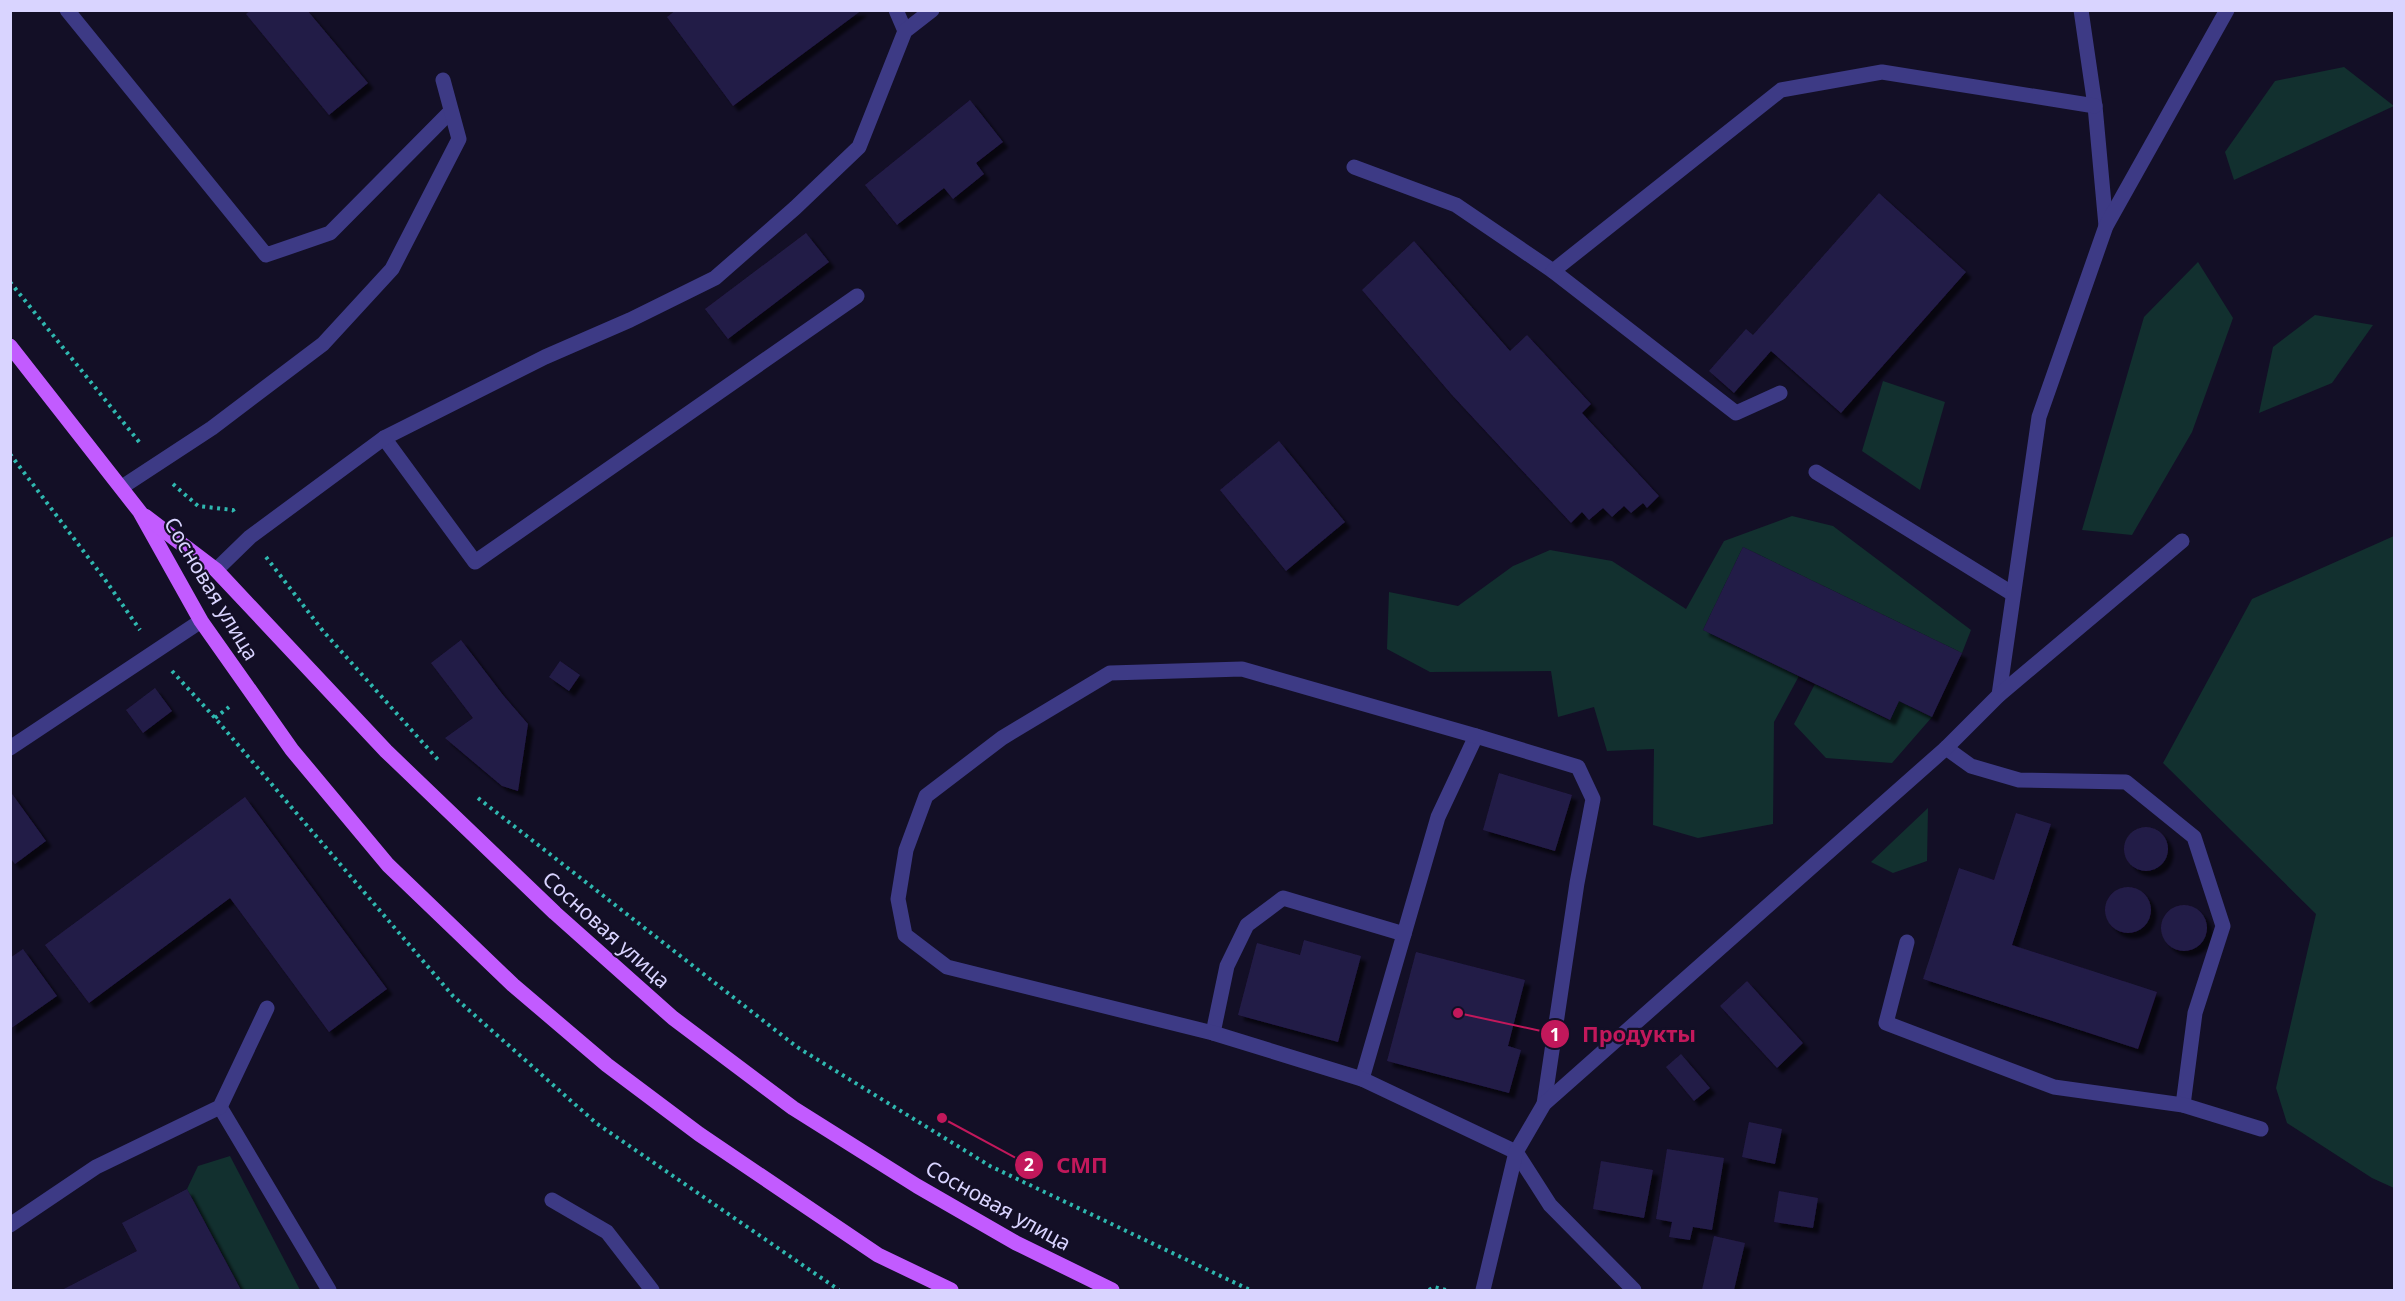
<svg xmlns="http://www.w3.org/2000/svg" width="2405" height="1301" font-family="'Noto Sans',sans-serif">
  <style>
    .green { fill: #12302f }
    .building { fill: #241b47; filter: url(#shadow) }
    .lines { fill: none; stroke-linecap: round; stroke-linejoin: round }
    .path { stroke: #2fb8b0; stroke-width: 4; stroke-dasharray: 3 4.5; stroke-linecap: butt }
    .service { stroke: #3d3a85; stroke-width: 15 }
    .minor { stroke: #3d3a85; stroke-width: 15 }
    .primary { stroke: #c25bff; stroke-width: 15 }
    .labels { text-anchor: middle; stroke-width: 4.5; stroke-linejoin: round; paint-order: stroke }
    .street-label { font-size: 21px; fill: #d9d4ff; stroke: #130f26 }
    .leader { fill: none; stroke: #c2185b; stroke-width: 2 }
    .callout-dot { fill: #c2185b; stroke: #130f26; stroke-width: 2 }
    .mark-label { font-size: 18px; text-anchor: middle; font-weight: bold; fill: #fff }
    .callout-label { font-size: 22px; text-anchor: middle; font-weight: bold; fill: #c2185b; stroke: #130f26; stroke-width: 4.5; stroke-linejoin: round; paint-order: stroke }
  </style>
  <defs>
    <filter id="shadow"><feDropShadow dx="5.5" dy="5.5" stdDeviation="1.5" flood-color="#0009"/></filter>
  </defs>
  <rect width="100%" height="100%" fill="#130f26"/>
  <g class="green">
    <path d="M2344,67L2394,106L2234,180L2225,152L2275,81Z"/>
    <path d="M2198,262L2233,318L2192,432L2132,535L2082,530L2144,317Z"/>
    <path d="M2315,315L2373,325L2332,383L2259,413L2273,347Z"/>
    <path d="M1883,381L1945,402L1920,490L1862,451Z"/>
    <path d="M1792,516L1833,526L1971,630L1962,653L1743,547L1703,630L1799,676L1774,722L1773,824L1698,838L1653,825L1654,749L1607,751L1594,707L1558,717L1551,671L1430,672L1387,649L1389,592L1458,606L1513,566L1550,550L1612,561L1686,609L1724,541Z"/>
    <path d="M2394,536V1188L2372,1178L2287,1123L2276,1088L2316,914L2163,763L2252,599Z"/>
    <path d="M1815,684L1889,720L1899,701L1932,717L1892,763L1826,758L1794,724Z"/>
    <path d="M1928,808L1927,861L1893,873L1871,862Z"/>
    <path d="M230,1156L300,1290H241L187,1189L198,1166Z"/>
  </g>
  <g class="building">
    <path d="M251,10H307L368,83L329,115L246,14Z"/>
    <path d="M676,10H862L733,106L667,17Z"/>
    <path d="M970,100L1003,142L976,163L984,174L953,199L944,188L897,225L865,185Z"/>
    <path d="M1879,193L1966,272L1841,413L1771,351L1734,393L1709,371L1746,329L1753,335Z"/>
    <path d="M806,233L829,262L728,339L705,309Z"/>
    <path d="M1414,241L1510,351L1527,335L1591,404L1582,413L1659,496L1647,508L1643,503L1631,513L1624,506L1612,517L1603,508L1589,520L1582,512L1571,523L1452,395L1362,290Z"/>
    <path d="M1279,441L1345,522L1286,571L1220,490Z"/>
    <path d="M1743,547L1962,653L1932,717L1899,701L1890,720L1703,630Z"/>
    <path d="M461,640L503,695L528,724L518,791L502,786L445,738L473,718L431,663Z"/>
    <path d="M560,661L580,675L569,691L549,677Z"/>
    <path d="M155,688L172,711L143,733L126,710Z"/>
    <path d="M1499,773L1572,795L1555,851L1483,830Z"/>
    <path d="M10,791L46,841L15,864L10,858Z"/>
    <path d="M245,797L387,989L329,1032L230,898L89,1003L45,945Z"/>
    <path d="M2016,813L2051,824L2012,945L2157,992L2138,1049L1923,979L1959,868L1994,880Z"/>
    <circle cx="2146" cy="849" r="22"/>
    <circle cx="2128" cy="910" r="23"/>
    <circle cx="2184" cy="928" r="23"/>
    <path d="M1304,940L1361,956L1338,1042L1238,1015L1257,943L1300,955Z"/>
    <path d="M23,949L57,996L10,1029V958Z"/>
    <path d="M1416,952L1525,980L1508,1046L1521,1050L1509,1093L1387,1061Z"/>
    <path d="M1747,981L1803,1043L1777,1068L1720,1006Z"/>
    <path d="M1681,1054L1710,1088L1694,1101L1666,1067Z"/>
    <path d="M1749,1122L1782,1129L1775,1164L1742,1157Z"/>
    <path d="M1667,1149L1724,1158L1712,1230L1693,1227L1690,1240L1669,1237L1672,1222L1656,1219Z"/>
    <path d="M1601,1161L1653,1170L1644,1218L1593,1209Z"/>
    <path d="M187,1189L241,1290H62L137,1251L122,1223Z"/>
    <path d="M1779,1191L1818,1198L1813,1228L1774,1222Z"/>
    <path d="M1714,1236L1745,1243L1734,1290H1702Z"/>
  </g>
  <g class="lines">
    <g class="path">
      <path d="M10,282L140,443"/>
      <path d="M10,454L106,581L140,630"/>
      <path d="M173,484L198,506L233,510L236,515"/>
      <path d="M266,557L323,631L440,762"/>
      <path d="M172,671L215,718L453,996L596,1123L839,1290"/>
      <path d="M215,718L229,707"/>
      <path d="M478,798L797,1047L990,1166L1250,1290"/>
      <path d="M1429,1290L1434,1287L1446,1290"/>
    </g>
    <g class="service">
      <path d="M67,10L266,255L330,233L451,111"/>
      <path d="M896,10L905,31"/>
      <path d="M2081,10L2095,106L2106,226"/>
      <path d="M1354,167L1456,205L1553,271"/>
      <path d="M1780,393L1736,413L1553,271L1781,90L1882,72L2095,106"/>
      <path d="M384,438L475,562L857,296"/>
      <path d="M1816,472L2013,594"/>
      <path d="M122,487L212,428L323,344L392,269L459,139L443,80"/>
      <path d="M216,570L250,537L384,438L545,357L630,320L715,278L795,208L859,147L905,31L932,10"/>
      <path d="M1999,695L2039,417L2106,226L2227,10"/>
      <path d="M10,748L201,621"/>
      <path d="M1946,748L1971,766L2019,780L2126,782L2194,837L2223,926L2195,1013L2183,1105"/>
      <path d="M1907,942L1886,1023L2054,1087L2183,1105L2261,1129"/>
      <path d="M1213,1033L1227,966L1247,925L1283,898L1404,934"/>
      <path d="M1362,1079L1438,817L1476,736"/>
      <path d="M1544,1104L1577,883L1593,799L1578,767L1476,736L1242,669L1110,673L1002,738L926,796L906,850L898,899L905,935L947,967L1213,1033L1362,1079L1516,1152L1550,1205L1634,1290"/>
      <path d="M220,1107L329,1290"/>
      <path d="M552,1200L607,1232L652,1290"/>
      <path d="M10,1225L96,1167L220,1107L267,1008"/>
    </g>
    <path class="minor" d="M1483,1290L1516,1152L1544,1104L1946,748L1999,695L2182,541"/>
    <g class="primary">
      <path d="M10,346L140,512L201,621L292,750L388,865L513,985L607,1065L699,1134L878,1255L951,1290"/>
      <path d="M145,516L216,570L386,751L555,913L673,1018L793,1108L917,1186L1016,1243L1112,1290"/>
    </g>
  </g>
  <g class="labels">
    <g class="street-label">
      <text transform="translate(211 589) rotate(59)" y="7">Сосновая улица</text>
      <text transform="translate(606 930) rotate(42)" y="7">Сосновая улица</text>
      <text transform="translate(998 1206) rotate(29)" y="7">Сосновая улица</text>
    </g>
  </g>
  <path class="leader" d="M1458 1013L1555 1034M942 1118L1029 1165"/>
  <g class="callout-dot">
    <circle cx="1458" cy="1013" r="6"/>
    <circle cx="942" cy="1118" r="6"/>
    <circle cx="1555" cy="1034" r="15"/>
    <circle cx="1029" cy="1165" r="15"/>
  </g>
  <g class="mark-label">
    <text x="1555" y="1041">1</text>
    <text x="1029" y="1171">2</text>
  </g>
  <g class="callout-label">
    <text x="1639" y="1042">Продукты</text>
    <text x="1082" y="1173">СМП</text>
  </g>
  <rect width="2405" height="1301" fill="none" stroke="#d9d4ff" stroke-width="24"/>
</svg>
